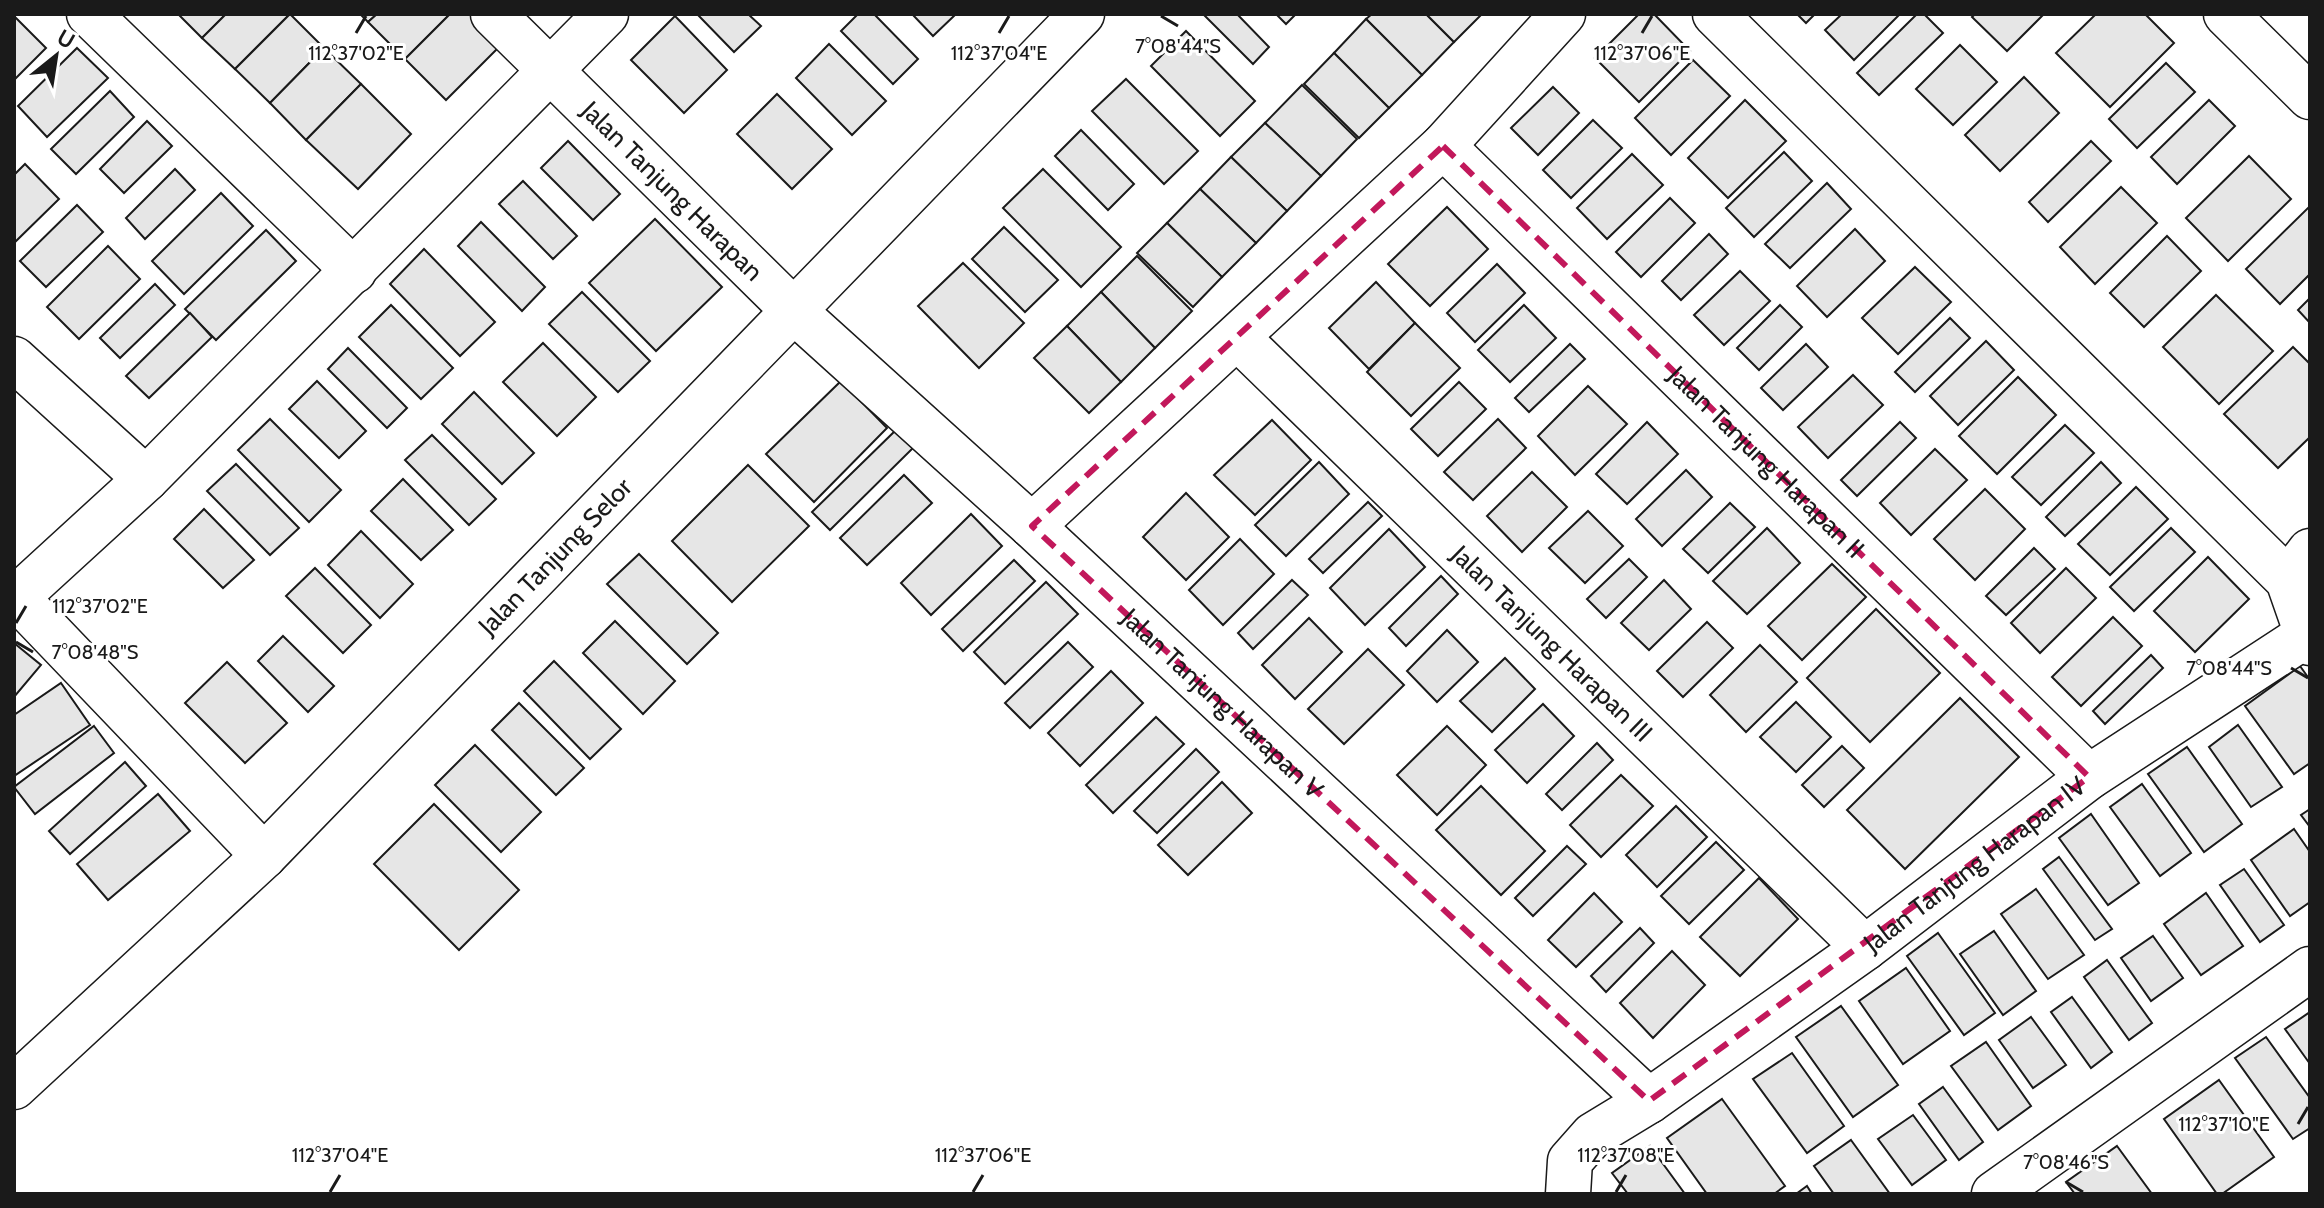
<svg xmlns="http://www.w3.org/2000/svg" width="2324" height="1208" font-family="Cabin,sans-serif">
  <style>
    .building { fill: #e6e6e6; stroke: #1a1a1a; stroke-width: 2 }
    .lines { fill: none; stroke-linecap: round; stroke-linejoin: round }
    .minor-casing { stroke: #1a1a1a; stroke-width: 47 }
    .minor { stroke: #fff; stroke-width: 44 }
    .marked { fill: none; stroke: #c2185b; stroke-width: 6; stroke-dasharray: 16 10; stroke-linejoin: round }
    .ticks { fill: none; stroke: #1a1a1a; stroke-width: 3 }
    .labels { text-anchor: middle; stroke-width: 6; stroke-linejoin: round; paint-order: stroke }
    .street-label { font-size: 26px; fill: #1a1a1a; stroke: #fff }
    .ticks-label { font-size: 20px; text-anchor: middle; fill: #1a1a1a; stroke: #fff; stroke-width: 6; stroke-linejoin: round; paint-order: stroke }
  </style>
  <rect width="100%" height="100%" fill="#fff"/>
  <g class="building">
    <path d="M178,14H226L202,38Z"/>
    <path d="M226,14H290L235,69L202,38Z"/>
    <path d="M290,14L324,48L270,103L235,69Z"/>
    <path d="M360,14H377L368,22Z"/>
    <path d="M377,14H450L405,59L368,22Z"/>
    <path d="M450,14H470L501,45L446,100L405,59Z"/>
    <path d="M697,14H748L761,26L734,52Z"/>
    <path d="M858,14H874L918,59L893,84L841,31Z"/>
    <path d="M912,14H956L933,36Z"/>
    <path d="M1203,14H1237L1269,47L1253,64Z"/>
    <path d="M1276,14H1296L1286,24Z"/>
    <path d="M1372,14H1426L1454,42L1422,75L1366,19Z"/>
    <path d="M1426,14H1482L1454,42Z"/>
    <path d="M1639,14H1654L1690,51L1639,102L1595,58Z"/>
    <path d="M1797,14H1815L1806,23Z"/>
    <path d="M1842,14H1900L1854,60L1825,30Z"/>
    <path d="M1917,14H1924L1943,33L1879,95L1857,73Z"/>
    <path d="M1975,14H2044L2007,51L1972,17Z"/>
    <path d="M2096,14H2145L2174,43L2110,107L2056,53Z"/>
    <path d="M14,16L46,48L14,80Z"/>
    <path d="M675,16L727,70L684,113L631,60Z"/>
    <path d="M1366,19L1422,75L1389,108L1334,53Z"/>
    <path d="M1186,31L1255,101L1220,136L1151,66Z"/>
    <path d="M829,44L886,101L852,135L796,78Z"/>
    <path d="M1960,45L1997,82L1953,125L1916,89Z"/>
    <path d="M77,48L108,78L47,137L18,106Z"/>
    <path d="M324,48L361,84L306,140L270,103Z"/>
    <path d="M1334,53L1389,108L1359,138L1304,84Z"/>
    <path d="M1693,60L1730,96L1671,155L1635,118Z"/>
    <path d="M2166,63L2195,92L2137,148L2109,119Z"/>
    <path d="M2024,77L2059,113L2000,171L1965,135Z"/>
    <path d="M1126,79L1198,151L1164,184L1092,111Z"/>
    <path d="M361,84L411,134L358,189L306,140Z"/>
    <path d="M1302,85L1357,139L1321,176L1265,123Z"/>
    <path d="M1553,87L1579,113L1538,155L1511,128Z"/>
    <path d="M110,91L134,117L76,174L51,149Z"/>
    <path d="M777,94L832,149L792,189L737,134Z"/>
    <path d="M1745,100L1786,141L1728,198L1688,158Z"/>
    <path d="M2209,100L2235,126L2177,184L2151,157Z"/>
    <path d="M1593,120L1622,148L1571,198L1543,170Z"/>
    <path d="M147,121L172,146L124,193L100,169Z"/>
    <path d="M1265,123L1321,176L1287,211L1231,157Z"/>
    <path d="M1081,130L1134,184L1108,210L1055,156Z"/>
    <path d="M568,141L620,194L593,220L541,168Z"/>
    <path d="M2091,141L2111,161L2048,222L2029,202Z"/>
    <path d="M1784,152L1812,181L1754,237L1726,208Z"/>
    <path d="M1632,154L1663,185L1607,239L1577,208Z"/>
    <path d="M2249,156L2291,199L2228,261L2186,218Z"/>
    <path d="M1231,157L1287,211L1256,243L1200,189Z"/>
    <path d="M25,164L59,199L14,243V175Z"/>
    <path d="M175,169L195,190L145,239L126,218Z"/>
    <path d="M1043,169L1121,247L1081,287L1003,208Z"/>
    <path d="M523,181L577,236L553,259L499,204Z"/>
    <path d="M1827,183L1851,209L1790,268L1765,244Z"/>
    <path d="M2121,187L2157,223L2095,284L2060,247Z"/>
    <path d="M1200,189L1256,243L1222,277L1167,223Z"/>
    <path d="M221,193L253,226L184,294L152,261Z"/>
    <path d="M1670,198L1695,223L1641,277L1616,252Z"/>
    <path d="M77,205L103,232L46,287L20,261Z"/>
    <path d="M1447,207L1488,249L1430,306L1388,264Z"/>
    <path d="M2309,207L2310,274L2280,304L2246,269Z"/>
    <path d="M655,219L722,287L656,351L589,283Z"/>
    <path d="M481,222L545,287L522,311L458,246Z"/>
    <path d="M1167,223L1222,277L1193,307L1137,253Z"/>
    <path d="M1004,227L1058,280L1025,312L972,259Z"/>
    <path d="M1855,229L1885,261L1827,317L1797,286Z"/>
    <path d="M266,230L296,261L216,340L185,309Z"/>
    <path d="M1709,234L1728,254L1681,300L1662,281Z"/>
    <path d="M2167,236L2201,271L2144,327L2110,293Z"/>
    <path d="M108,246L140,279L79,339L47,307Z"/>
    <path d="M424,249L495,322L460,356L390,284Z"/>
    <path d="M1137,256L1192,311L1155,348L1101,292Z"/>
    <path d="M963,263L1024,323L979,368L918,306Z"/>
    <path d="M1497,264L1525,293L1475,342L1447,313Z"/>
    <path d="M1915,267L1951,302L1898,354L1862,318Z"/>
    <path d="M1740,271L1770,301L1724,345L1694,315Z"/>
    <path d="M1376,282L1415,323L1369,369L1329,328Z"/>
    <path d="M155,284L175,305L120,358L100,338Z"/>
    <path d="M582,292L650,361L618,392L549,324Z"/>
    <path d="M1101,292L1155,348L1121,382L1067,326Z"/>
    <path d="M2216,295L2273,351L2219,404L2163,347Z"/>
    <path d="M2310,298V323L2298,310Z"/>
    <path d="M391,305L453,368L421,399L359,337Z"/>
    <path d="M1524,305L1556,338L1510,382L1478,350Z"/>
    <path d="M1780,305L1802,327L1759,370L1737,348Z"/>
    <path d="M190,313L212,337L149,398L126,376Z"/>
    <path d="M1950,318L1970,338L1915,392L1895,372Z"/>
    <path d="M1415,323L1460,368L1411,416L1367,372Z"/>
    <path d="M1067,326L1121,382L1089,413L1034,358Z"/>
    <path d="M1986,341L2014,370L1958,425L1930,396Z"/>
    <path d="M543,343L596,397L557,436L503,382Z"/>
    <path d="M1570,344L1585,359L1529,412L1515,398Z"/>
    <path d="M1806,344L1828,367L1783,410L1761,388Z"/>
    <path d="M2293,347L2310,364V437L2278,468L2224,414Z"/>
    <path d="M348,348L407,408L387,428L328,369Z"/>
    <path d="M1853,375L1883,405L1828,458L1798,427Z"/>
    <path d="M2018,377L2056,415L1997,474L1959,436Z"/>
    <path d="M317,381L366,431L339,458L289,409Z"/>
    <path d="M841,381L887,428L814,502L766,454Z"/>
    <path d="M1459,382L1486,409L1438,456L1411,429Z"/>
    <path d="M1588,386L1627,424L1575,475L1538,436Z"/>
    <path d="M474,392L534,453L502,484L442,424Z"/>
    <path d="M270,419L341,490L309,522L238,450Z"/>
    <path d="M1498,419L1526,448L1473,500L1444,472Z"/>
    <path d="M1272,420L1311,460L1255,515L1214,475Z"/>
    <path d="M1647,422L1678,454L1627,504L1596,474Z"/>
    <path d="M1900,422L1916,438L1857,496L1841,480Z"/>
    <path d="M2065,425L2094,453L2041,505L2012,477Z"/>
    <path d="M898,428L915,446L830,530L812,512Z"/>
    <path d="M432,435L496,499L469,525L405,460Z"/>
    <path d="M1935,449L1967,480L1911,535L1880,503Z"/>
    <path d="M1319,462L1349,494L1286,556L1255,525Z"/>
    <path d="M2101,462L2121,483L2065,536L2046,517Z"/>
    <path d="M236,464L299,528L270,555L207,491Z"/>
    <path d="M748,465L809,526L732,602L672,541Z"/>
    <path d="M1686,470L1712,497L1662,546L1636,519Z"/>
    <path d="M1532,472L1567,507L1522,552L1487,516Z"/>
    <path d="M904,475L932,503L867,565L840,538Z"/>
    <path d="M403,479L453,530L421,560L371,511Z"/>
    <path d="M2136,487L2168,519L2110,575L2078,544Z"/>
    <path d="M1985,489L2025,529L1975,580L1934,539Z"/>
    <path d="M1186,493L1229,537L1186,580L1143,537Z"/>
    <path d="M1368,502L1382,516L1323,573L1309,559Z"/>
    <path d="M1730,503L1755,527L1708,573L1683,549Z"/>
    <path d="M204,509L254,560L223,588L174,539Z"/>
    <path d="M1588,511L1623,546L1585,583L1549,548Z"/>
    <path d="M971,514L1002,546L931,615L901,583Z"/>
    <path d="M1767,528L1800,563L1747,614L1713,581Z"/>
    <path d="M2171,528L2195,552L2134,611L2110,587Z"/>
    <path d="M1389,529L1425,567L1365,625L1330,588Z"/>
    <path d="M361,531L413,584L380,618L328,565Z"/>
    <path d="M1240,539L1274,574L1223,625L1189,590Z"/>
    <path d="M2034,548L2055,569L2006,615L1986,596Z"/>
    <path d="M639,554L718,633L687,664L607,584Z"/>
    <path d="M2208,557L2249,599L2195,652L2154,611Z"/>
    <path d="M1629,559L1647,577L1606,618L1587,599Z"/>
    <path d="M1014,560L1035,581L963,651L942,629Z"/>
    <path d="M1832,564L1866,597L1802,660L1768,626Z"/>
    <path d="M315,568L371,625L343,653L286,596Z"/>
    <path d="M2066,568L2096,598L2040,653L2011,623Z"/>
    <path d="M1441,576L1458,594L1406,646L1389,628Z"/>
    <path d="M1292,580L1308,595L1253,649L1238,633Z"/>
    <path d="M1664,580L1691,609L1649,650L1621,623Z"/>
    <path d="M1046,582L1078,614L1005,684L974,652Z"/>
    <path d="M1876,609L1940,673L1870,742L1807,678Z"/>
    <path d="M2113,617L2142,646L2081,706L2052,677Z"/>
    <path d="M1309,618L1342,652L1295,699L1262,665Z"/>
    <path d="M615,621L675,681L643,714L583,653Z"/>
    <path d="M1707,622L1733,648L1683,697L1657,671Z"/>
    <path d="M1447,630L1478,662L1437,702L1407,671Z"/>
    <path d="M283,636L334,686L308,712L258,661Z"/>
    <path d="M1068,642L1093,667L1030,728L1005,703Z"/>
    <path d="M14,643L41,665L14,697Z"/>
    <path d="M1760,645L1797,682L1746,732L1710,695Z"/>
    <path d="M1368,649L1404,685L1344,744L1308,709Z"/>
    <path d="M2151,655L2163,668L2105,724L2093,711Z"/>
    <path d="M1505,658L1535,689L1492,732L1460,701Z"/>
    <path d="M554,661L621,729L590,759L524,691Z"/>
    <path d="M227,662L287,723L245,763L185,703Z"/>
    <path d="M2300,666L2310,680V763L2294,774L2245,706Z"/>
    <path d="M1111,671L1143,703L1080,766L1048,733Z"/>
    <path d="M61,683L90,725L14,776V715Z"/>
    <path d="M1960,698L2019,757L1905,869L1847,810Z"/>
    <path d="M1796,702L1831,737L1796,772L1760,737Z"/>
    <path d="M519,703L584,768L556,795L492,730Z"/>
    <path d="M1543,704L1574,736L1527,783L1495,750Z"/>
    <path d="M1156,717L1184,744L1113,813L1086,785Z"/>
    <path d="M2238,725L2282,787L2251,807L2209,747Z"/>
    <path d="M94,726L114,753L35,814L14,787Z"/>
    <path d="M1447,726L1486,765L1437,815L1397,775Z"/>
    <path d="M1597,743L1613,760L1562,810L1546,794Z"/>
    <path d="M475,745L541,812L501,852L435,785Z"/>
    <path d="M1842,746L1864,768L1824,807L1802,785Z"/>
    <path d="M2187,747L2242,824L2204,852L2148,774Z"/>
    <path d="M1196,749L1219,772L1157,833L1134,811Z"/>
    <path d="M125,762L146,786L70,854L49,831Z"/>
    <path d="M1621,775L1653,806L1601,857L1570,825Z"/>
    <path d="M1222,782L1252,813L1188,875L1158,845Z"/>
    <path d="M2142,784L2191,853L2160,876L2110,807Z"/>
    <path d="M1481,786L1545,851L1501,895L1436,830Z"/>
    <path d="M158,794L190,831L108,900L77,864Z"/>
    <path d="M434,804L519,890L459,950L374,864Z"/>
    <path d="M1676,806L1707,837L1657,887L1626,855Z"/>
    <path d="M2310,809V827L2301,815Z"/>
    <path d="M2091,814L2139,883L2108,905L2059,838Z"/>
    <path d="M2294,829L2310,852V902L2290,916L2251,860Z"/>
    <path d="M1716,842L1744,870L1689,924L1661,896Z"/>
    <path d="M1567,846L1586,864L1533,916L1515,898Z"/>
    <path d="M2059,857L2112,929L2095,940L2043,869Z"/>
    <path d="M2244,869L2284,925L2260,942L2220,885Z"/>
    <path d="M1759,878L1798,919L1740,976L1700,937Z"/>
    <path d="M2036,889L2084,955L2048,979L2001,914Z"/>
    <path d="M1594,893L1622,922L1576,967L1548,940Z"/>
    <path d="M2206,893L2243,946L2201,975L2164,924Z"/>
    <path d="M1640,928L1654,943L1606,992L1591,976Z"/>
    <path d="M1994,931L2036,991L2003,1015L1960,954Z"/>
    <path d="M1938,933L1995,1013L1964,1035L1907,956Z"/>
    <path d="M2153,936L2183,978L2151,1001L2121,958Z"/>
    <path d="M1672,951L1705,985L1653,1038L1620,1003Z"/>
    <path d="M2107,960L2152,1023L2129,1040L2084,977Z"/>
    <path d="M1906,968L1950,1031L1903,1064L1859,1001Z"/>
    <path d="M2072,997L2112,1052L2091,1068L2051,1012Z"/>
    <path d="M1841,1006L1898,1085L1853,1117L1796,1037Z"/>
    <path d="M2310,1012V1064L2285,1029Z"/>
    <path d="M2031,1017L2066,1065L2033,1088L1999,1040Z"/>
    <path d="M2266,1037L2310,1098V1128L2293,1139L2235,1058Z"/>
    <path d="M1986,1042L2031,1106L1998,1130L1951,1066Z"/>
    <path d="M1792,1053L1844,1126L1807,1153L1753,1079Z"/>
    <path d="M2219,1080L2274,1157L2222,1194H2217L2164,1119Z"/>
    <path d="M1943,1087L1983,1142L1959,1160L1919,1104Z"/>
    <path d="M1722,1099L1785,1186L1774,1194H1707L1667,1138Z"/>
    <path d="M1913,1115L1946,1160L1912,1185L1878,1139Z"/>
    <path d="M1851,1140L1890,1194H1834L1814,1166Z"/>
    <path d="M1650,1146L1685,1194H1628L1612,1173Z"/>
    <path d="M2117,1146L2152,1194H2075L2066,1182Z"/>
    <path d="M1807,1186L1812,1194H1796Z"/>
  </g>
  <g class="lines">
    <defs>
      <g id="minor">
        <path d="M89,14L354,271"/>
        <path id="s1" d="M493,14L794,311L1032,526L1649,1101"/>
        <path d="M1715,14L2288,580L2310,643"/>
        <path d="M2226,14L2310,97"/>
        <path id="s2" d="M1443,146L2089,777"/>
        <path id="s3" d="M1238,338L1865,948"/>
        <path d="M14,359L146,479"/>
        <path d="M1032,526L1443,146L1563,14"/>
        <path d="M2288,580L2310,551"/>
        <path d="M14,595L264,856"/>
        <path d="M16,598L146,479L606,14"/>
        <path id="s4" d="M14,1087L264,856L1082,14"/>
        <path id="s5" d="M1568,1194L1570,1161L1593,1135L1649,1101L1865,948L2089,777L2305,636"/>
        <path d="M1994,1194L2310,969"/>
      </g>
    </defs>
    <use href="#minor" class="minor-casing"/>
    <use href="#minor" class="minor"/>
  </g>
  <path class="marked" d="M1443,146L2089,777L1649,1101L1032,526Z"/>
  <path class="ticks" d="M1161,16L1178,26M356,33L366,16M999,33L1009,16M1642,33L1652,16M16,623L26,606M16,642L33,652M2291,668L2308,678M2298,1124L2308,1107M2066,1182L2083,1192M330,1192L340,1175M973,1192L983,1175M1616,1192L1626,1175"/>
  <g class="labels">
    <g class="street-label">
      <text dy="9" stroke="none"><textPath href="#s1" startOffset="252">Jalan Tanjung Harapan</textPath></text>
      <text dy="9" stroke="none"><textPath href="#s2" startOffset="452">Jalan Tanjung Harapan II</textPath></text>
      <text dy="9" stroke="none"><textPath href="#s4" startOffset="758">Jalan Tanjung Selor</textPath></text>
      <text dy="9" stroke="none"><textPath href="#s3" startOffset="438">Jalan Tanjung Harapan III</textPath></text>
      <text dy="9" stroke="none"><textPath href="#s1" startOffset="1004">Jalan Tanjung Harapan V</textPath></text>
      <text dy="9" stroke="none"><textPath href="#s5" startOffset="536">Jalan Tanjung Harapan IV</textPath></text>
    </g>
  </g>
  <g class="ticks-label">
    <text x="1178" y="53">7°08'44"S</text>
    <text x="999" y="60">112°37'04"E</text>
    <text x="1642" y="60">112°37'06"E</text>
    <text x="356" y="60">112°37'02"E</text>
    <text x="100" y="613">112°37'02"E</text>
    <text x="95" y="659">7°08'48"S</text>
    <text x="2229" y="675">7°08'44"S</text>
    <text x="2224" y="1131">112°37'10"E</text>
    <text x="340" y="1162">112°37'04"E</text>
    <text x="983" y="1162">112°37'06"E</text>
    <text x="1626" y="1162">112°37'08"E</text>
    <text x="2066" y="1169">7°08'46"S</text>
  </g>
  <rect width="2324" height="1208" fill="none" stroke="#1a1a1a" stroke-width="32"/>
  <g transform="translate(56 56) rotate(30)" stroke="#ffffff" stroke-width="6" paint-order="stroke">
  <path d="M0-6L14 30L0 20L-14 30Z" fill="#1a1a1a"/>
  <text y="-12" font-size="22" font-weight="bold" text-anchor="middle" fill="#1a1a1a">U</text>
  </g>
</svg>
